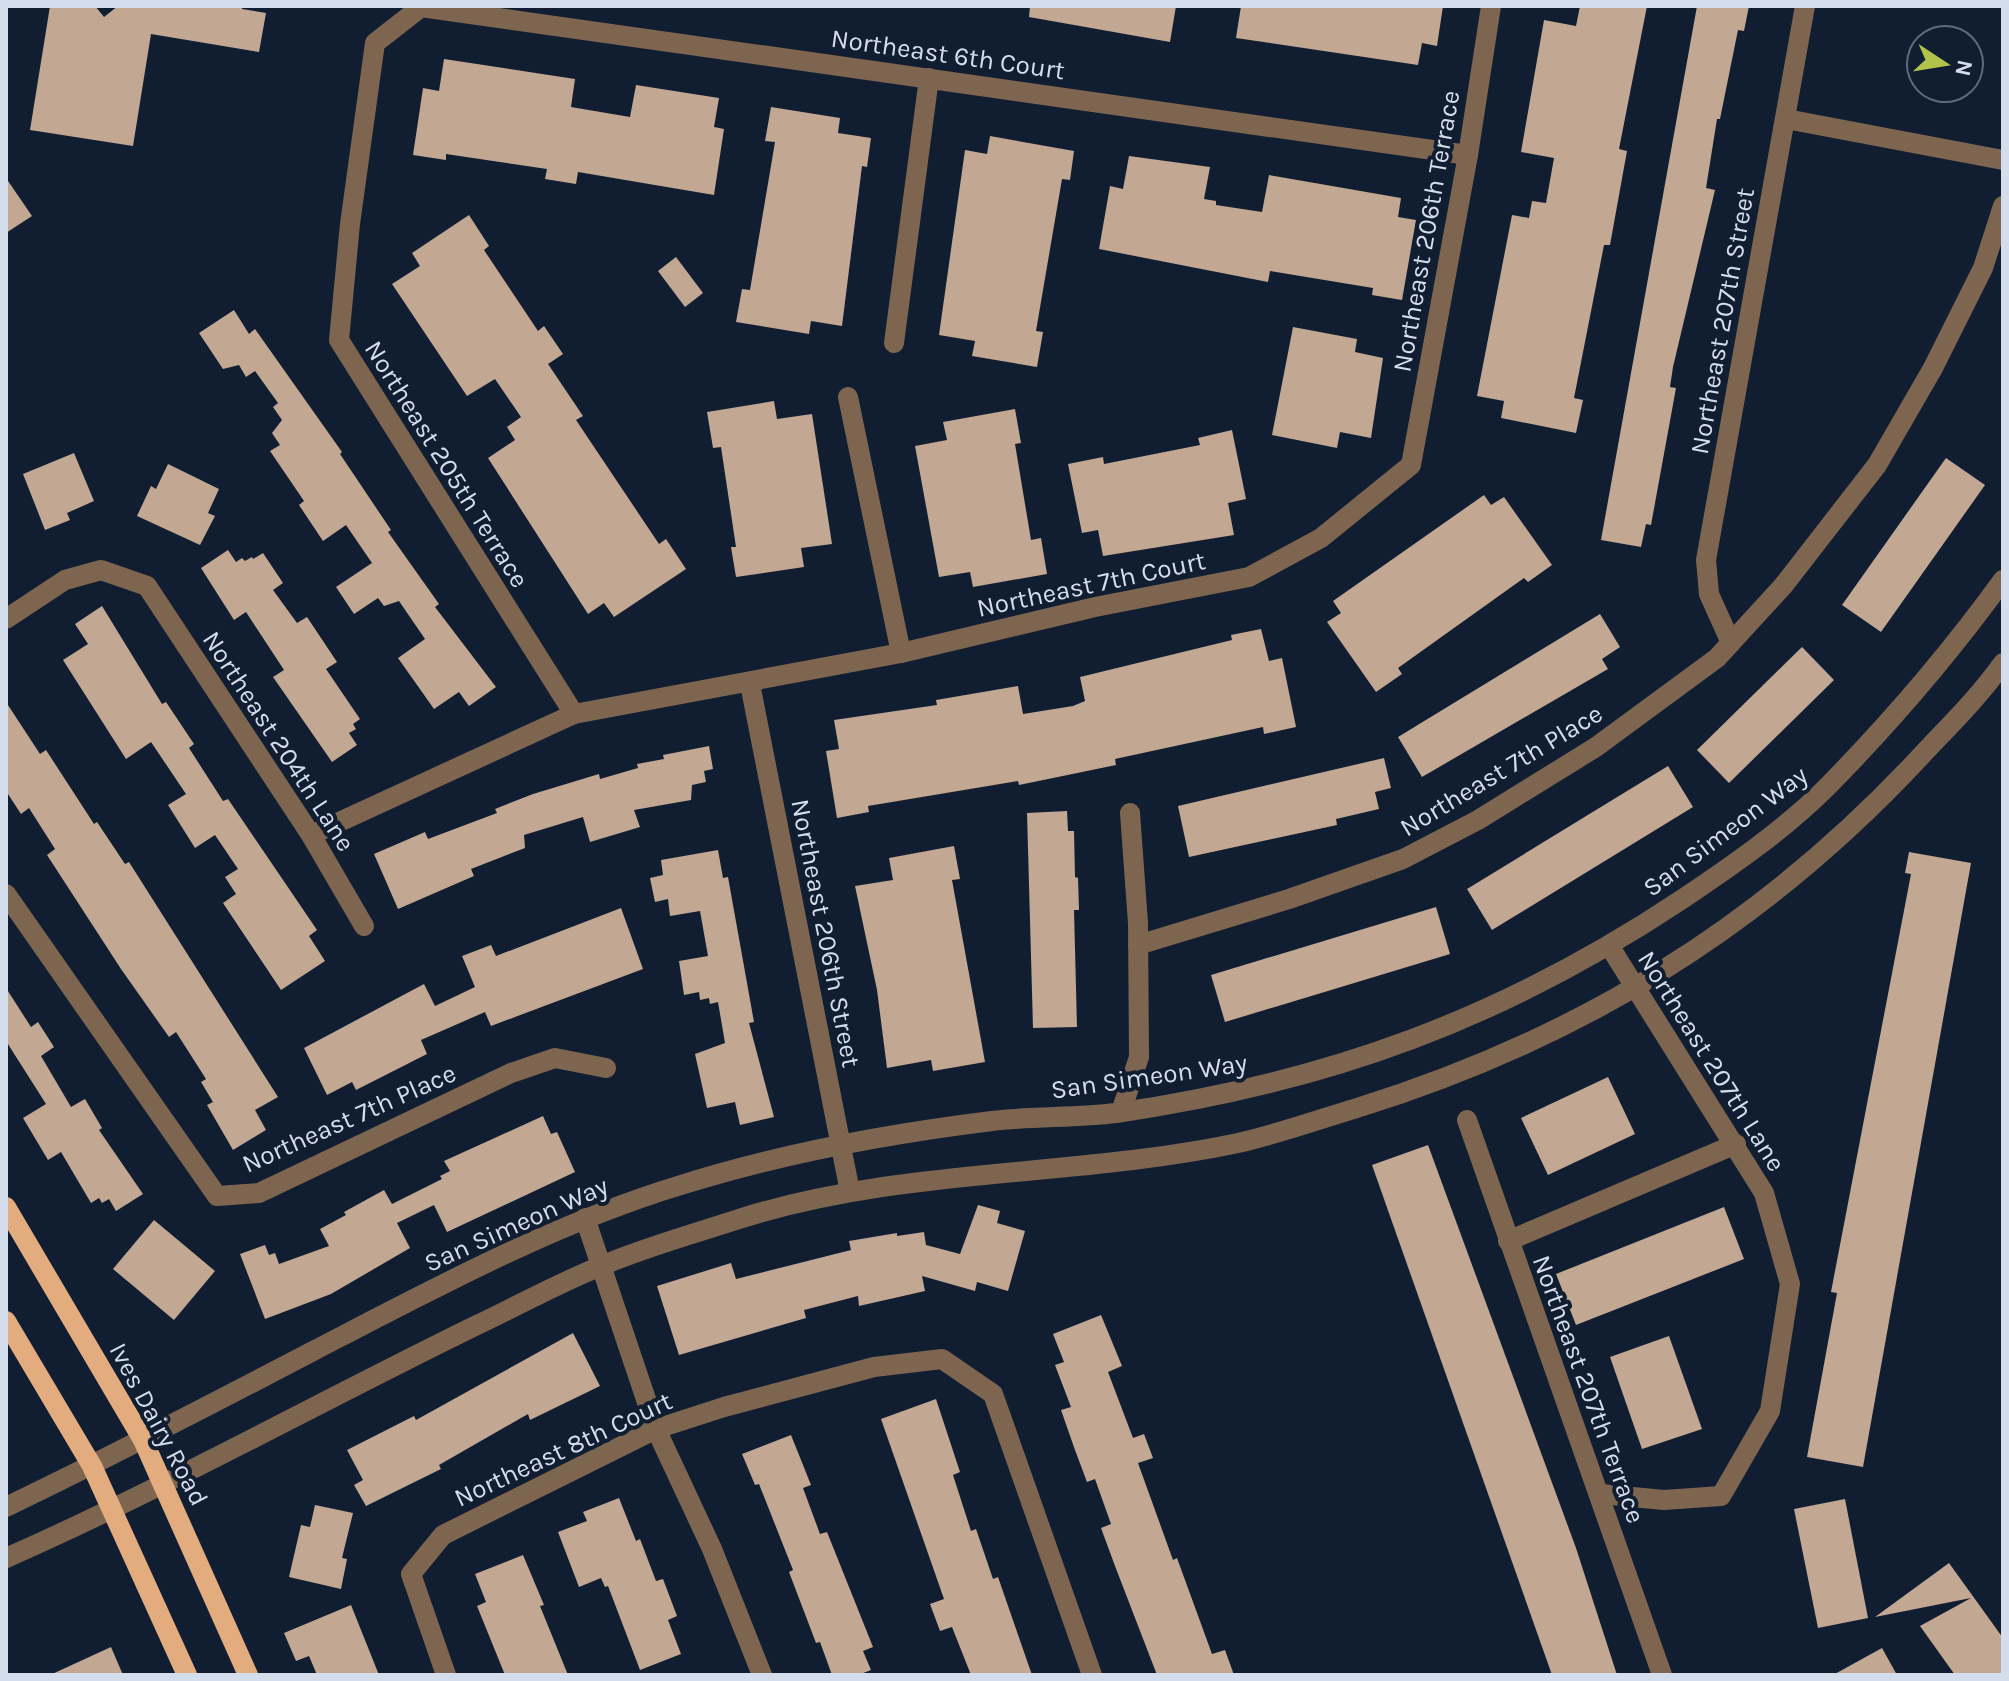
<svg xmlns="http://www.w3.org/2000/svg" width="2009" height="1681" font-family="Karla,sans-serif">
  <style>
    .building { fill: #c2a792 }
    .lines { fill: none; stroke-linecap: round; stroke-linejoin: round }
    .minor { stroke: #7e654f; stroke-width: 20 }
    .major { stroke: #e2ac7f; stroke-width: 20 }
    .labels { text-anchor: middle; stroke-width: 8; stroke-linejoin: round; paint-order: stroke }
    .street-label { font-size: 26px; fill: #d4ddeb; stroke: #111e32 }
  </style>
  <rect width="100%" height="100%" fill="#111e32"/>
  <g class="building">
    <path d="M50,6H95L104,17L118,6H242V9L266,13L259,52L151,34L133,146L30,130Z"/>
    <path d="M1030,6H1176L1170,42L1029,17Z"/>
    <path d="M1241,6H1443L1437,46L1422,43L1418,65L1236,38Z"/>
    <path d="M1580,6H1647L1619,149L1627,151L1610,245H1604L1574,398L1583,400L1576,433L1501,418L1504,401L1477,396L1512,215L1529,218L1532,201L1546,203L1554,158L1521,152L1544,20L1576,26Z"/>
    <path d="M1697,6H1749L1744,31L1738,30L1720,119H1717L1706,188L1715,190L1673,367L1670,387L1676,388L1651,525L1646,524L1641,547L1601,540Z"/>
    <path d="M444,59L575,79L571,107L630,117L636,85L719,98L714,127L724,129L714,195L578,172L576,184L545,179L547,169L446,154V160L413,155L423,88L439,91Z"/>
    <path d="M771,107L840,118L838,133L871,138L867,167L862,166L842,326L811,321L809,334L736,322L742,289L750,290L775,142L765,141Z"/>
    <path d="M990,136L1074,151L1070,180L1062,179L1036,331L1043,332L1037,367L972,356L975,341L939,335L965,150L987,154Z"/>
    <path d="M1129,156L1210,167L1204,199L1216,201V205L1262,212L1269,175L1401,198L1398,217L1416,220L1402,300L1372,295L1373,288L1270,271L1268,282L1099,249L1110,186L1123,189Z"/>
    <path d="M6,178L32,216L6,233Z"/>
    <path d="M469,215L489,246L484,250L538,331L544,326L563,354L548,364L583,416L576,420L659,544L666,539L686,569L614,617L604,603L588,614L488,458L515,440L507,427L521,417L495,379L467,396L392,284L420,266L412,253Z"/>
    <path d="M676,257L703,293L685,307L658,271Z"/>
    <path d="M234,310L249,334L255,329L342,452L340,454L391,530L388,532L439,604L435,607L496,687L469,706L459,692L434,709L398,658L425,639L399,601L384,606L378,598L354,614L336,587L372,563L346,525L323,541L299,505L304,501L270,451L280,445L272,433L282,420L273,407L278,403L255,371L246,377L239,365L223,369L199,333Z"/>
    <path d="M1293,327L1357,339L1355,352L1383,358L1371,438L1340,432L1337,448L1272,435Z"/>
    <path d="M774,401L777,419L812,414L832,544L801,548L804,567L736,577L731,547H736L721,447L713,448L707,412Z"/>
    <path d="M1015,409L1021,443L1015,444L1031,540L1041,538L1047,574L973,587L970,572L939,577L915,446L947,440L943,422Z"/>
    <path d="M1232,430L1246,499L1228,503L1234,535L1103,556L1098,530L1082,533L1068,464L1103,457L1104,464L1200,445L1198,438Z"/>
    <path d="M74,453L94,501L67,513L70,520L45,530L23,474Z"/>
    <path d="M1946,458L1985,485L1881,632L1842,605Z"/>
    <path d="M168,464L219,489L208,513L215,516L200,545L137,516L151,486L156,489Z"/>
    <path d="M1484,495L1491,505L1504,497L1552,565L1528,582L1524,578L1398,668L1402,674L1376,692L1327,622L1341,613L1333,601Z"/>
    <path d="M228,550L236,562L242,558L245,561L252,557L253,559L263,553L283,583L273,590L297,623L307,617L337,662L326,669L360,719L353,724L356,729L349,733L357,745L332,762L273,677L284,670L246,612L234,620L201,568Z"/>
    <path d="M102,606L162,704L166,702L194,744L189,748L223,801L228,799L317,930L309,936L325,961L281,990L223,903L236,894L225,877L238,869L215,835L195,848L168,805L186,794L151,742L126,759L63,660L88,644L75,624Z"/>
    <path d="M1600,614L1620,647L1602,659L1608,669L1422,777L1398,737Z"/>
    <path d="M1261,629L1269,661L1282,658L1296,727L1264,734L1263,727L1115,759L1116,765L1019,785L1018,781L868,806L869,812L837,818L826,751L839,749L834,720L937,705L936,700L1018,686L1023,714L1073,706L1085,701L1080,677L1232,640L1231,635Z"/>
    <path d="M1802,647L1834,680L1729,783L1697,750Z"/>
    <path d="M6,702L40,754L46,750L94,824L97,822L125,864L129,862L278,1097L255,1110L266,1130L233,1150L207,1105L213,1102L201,1082L206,1079L176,1032L169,1037L121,969L47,855L55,849L29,808L21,814L6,791Z"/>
    <path d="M709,746L713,769L704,771L706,782L692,785L691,800L634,810L640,827L590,842L583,817L524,835L525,848L471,869L474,876L398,909L374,854L425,832L428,839L497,813L495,809L533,794L599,774L600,779L638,768L637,764L664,759L663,755Z"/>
    <path d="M1384,758L1391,788L1375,792L1379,809L1336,819L1337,825L1189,857L1178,806Z"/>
    <path d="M1668,766L1693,807L1492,930L1467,889Z"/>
    <path d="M1067,811L1068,831H1074L1075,877L1078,878L1079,910H1074L1077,1027L1033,1028L1027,813Z"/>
    <path d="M954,846L960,879L952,880L985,1062L933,1071L931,1060L887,1068L877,990L855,886L893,880L889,858Z"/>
    <path d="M718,850L723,878L728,877L754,1022L749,1023L774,1117L740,1125L735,1102L707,1108L695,1054L725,1043L718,1002L710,1004L709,998L700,1000L699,992L684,995L679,961L708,956L700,911L670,916L668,899L655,902L650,878L663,875L661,860Z"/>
    <path d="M1909,852L1971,863L1863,1467L1807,1457L1837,1293L1831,1292L1911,874L1905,873Z"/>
    <path d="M1436,907L1450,954L1225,1022L1211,975Z"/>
    <path d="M621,908L643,969L491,1026L485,1012L421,1040L427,1054L356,1090L352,1082L327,1095L304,1048L424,984L435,1006L475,987L462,956L491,945L496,956Z"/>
    <path d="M6,988L31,1027L38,1022L54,1047L41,1056L71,1107L85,1099L102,1128L99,1130L143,1194L116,1211L109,1199L102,1203L99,1198L91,1203L61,1152L48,1160L23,1118L46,1104L6,1041Z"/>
    <path d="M1608,1077L1635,1134L1548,1175L1521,1118Z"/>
    <path d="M543,1116L551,1134L557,1132L575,1172L447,1232L434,1205L397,1223L410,1248L331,1294L265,1319L240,1254L265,1245L269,1255L275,1253L279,1264L329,1246L320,1229L346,1215L344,1212L384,1190L392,1204L442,1179L440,1176L450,1171L444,1161Z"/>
    <path d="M1428,1145L1576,1548L1617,1675H1552L1372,1165Z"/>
    <path d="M978,1205L1000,1211L997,1223L1025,1231L1008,1291L977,1282L975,1291L922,1276L925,1291L859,1306L858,1296L804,1310L806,1318L679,1355L657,1286L731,1263L736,1279L851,1250L849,1241L897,1233V1236L924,1232L926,1245L960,1254Z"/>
    <path d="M1724,1207L1744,1259L1576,1325L1556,1274Z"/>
    <path d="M154,1220L215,1271L174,1320L113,1269Z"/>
    <path d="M1101,1315L1122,1366L1108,1372L1133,1438L1144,1434L1153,1458L1138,1463L1173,1560L1177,1558L1212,1654L1225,1650L1234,1675H1157L1115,1566L1101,1528L1111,1524L1095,1479L1087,1482L1075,1450L1061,1410L1071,1407L1055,1365L1064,1362L1053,1334Z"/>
    <path d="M573,1333L600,1386L530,1420L528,1414L439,1465L441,1469L366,1506L354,1485L363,1480L347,1450L414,1416L416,1420Z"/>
    <path d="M1669,1336L1702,1429L1642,1449L1610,1357Z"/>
    <path d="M936,1399L960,1472L953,1475L971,1531L976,1529L993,1579L998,1577L1032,1675H971L952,1627L940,1631L930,1604L944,1599L881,1419Z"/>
    <path d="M791,1435L811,1485L803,1488L820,1534L827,1532L873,1647L863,1651L871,1670L858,1675H832L820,1642L816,1643L789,1572L793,1570L759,1484L755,1485L742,1454Z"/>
    <path d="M619,1498L636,1541L640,1539L656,1581L663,1579L677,1616L668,1620L681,1654L640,1670L608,1586L605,1587L601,1578L579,1587L558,1532L587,1521L583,1512Z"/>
    <path d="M1845,1499L1868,1618L1818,1628L1794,1509Z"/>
    <path d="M315,1505L353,1513L342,1558L347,1559L341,1589L289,1577L301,1525L310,1527Z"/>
    <path d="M523,1555L544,1605L540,1606L568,1675H505L477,1606L486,1602L475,1574Z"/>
    <path d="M1949,1563L2003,1638V1675H1955L1920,1626L1971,1598L1875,1617Z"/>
    <path d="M351,1605L379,1675H317L309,1656L296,1661L284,1633Z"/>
    <path d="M111,1647L123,1675H50Z"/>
    <path d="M1882,1648L1897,1675H1833Z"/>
  </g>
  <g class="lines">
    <g class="minor">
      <path d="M1786,119L2003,160"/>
      <path d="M894,343L929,78"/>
      <path d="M848,397L901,653"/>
      <path d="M6,619L65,580L101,570L147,586L311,835L364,926"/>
      <path d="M1731,643L1709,594L1706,560L1805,6"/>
      <path d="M750,684L850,1192"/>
      <path d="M574,714L339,340L350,224L375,43L421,7L1468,155"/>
      <path d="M311,835L574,714L901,653L1095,607L1249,577L1321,538L1411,465L1468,155L1491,6"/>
      <path d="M6,894L217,1196L259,1193L511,1073L555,1058L606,1068"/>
      <path d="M1138,945L1289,899L1403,859L1478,820L1596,747L1717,658L1783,586L1877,465L1933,368L1983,268L2003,206"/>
      <path d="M1121,1112L1139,1057L1138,923L1130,813"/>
      <path d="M1467,1120L1662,1675"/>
      <path d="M585,1218L656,1429L712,1549L762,1675"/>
      <path d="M1508,1241L1736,1144"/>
      <path d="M1601,1494L1664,1500L1721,1496L1770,1411L1790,1284L1764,1193L1610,947"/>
      <path d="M6,1507C119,1453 229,1395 340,1337C450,1280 562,1221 681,1185C783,1153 886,1134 992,1121C1033,1116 1075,1118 1116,1113C1330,1082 1504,1018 1684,898C1733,865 1785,829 1827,787C1891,722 1950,653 2003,580"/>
      <path d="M6,1558C167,1487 321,1401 479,1324C519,1305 559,1283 601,1266C645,1247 693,1234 739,1219C901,1167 1073,1178 1238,1143C1278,1134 1317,1120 1357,1108C1579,1039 1762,927 1921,756C1949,726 1979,697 2003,663"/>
      <path d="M446,1675L411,1574L443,1535L656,1429L724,1407L874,1367L942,1359L993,1394L1092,1675"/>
    </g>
    <g class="major">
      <path d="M6,1207L143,1440L248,1675"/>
      <path d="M6,1321L92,1466L187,1675"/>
    </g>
  </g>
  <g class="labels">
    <g class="street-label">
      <text transform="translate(948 54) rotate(8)" y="9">Northeast 6th Court</text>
      <text transform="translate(1426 231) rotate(-80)" y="9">Northeast 206th Terrace</text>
      <text transform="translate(1722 321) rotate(-80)" y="9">Northeast 207th Street</text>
      <text transform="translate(447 464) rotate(58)" y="9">Northeast 205th Terrace</text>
      <text transform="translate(1091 584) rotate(-12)" y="9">Northeast 7th Court</text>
      <text transform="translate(279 741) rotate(57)" y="9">Northeast 204th Lane</text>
      <text transform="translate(1501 770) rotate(-31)" y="9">Northeast 7th Place</text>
      <text transform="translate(1725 831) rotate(-37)" y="9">San Simeon Way</text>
      <text transform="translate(826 933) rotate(79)" y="9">Northeast 206th Street</text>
      <text transform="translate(1712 1061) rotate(58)" y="9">Northeast 207th Lane</text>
      <text transform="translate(1149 1076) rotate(-8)" y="9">San Simeon Way</text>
      <text transform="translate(349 1118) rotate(-24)" y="9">Northeast 7th Place</text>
      <text transform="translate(516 1224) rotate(-24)" y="9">San Simeon Way</text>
      <text transform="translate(1589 1389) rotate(70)" y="9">Northeast 207th Terrace</text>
      <text transform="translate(159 1424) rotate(62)" y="9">Ives Dairy Road</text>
      <text transform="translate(563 1449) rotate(-25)" y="9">Northeast 8th Court</text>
    </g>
  </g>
  <rect width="2009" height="1681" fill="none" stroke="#d4ddeb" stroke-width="16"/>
  <g transform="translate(1945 64) rotate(102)"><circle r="38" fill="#111e32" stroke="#5f6a7c" stroke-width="2"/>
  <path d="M0-6L14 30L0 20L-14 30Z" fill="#b2c34c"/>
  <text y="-12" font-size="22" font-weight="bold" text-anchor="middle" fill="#d4ddeb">N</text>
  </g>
</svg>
